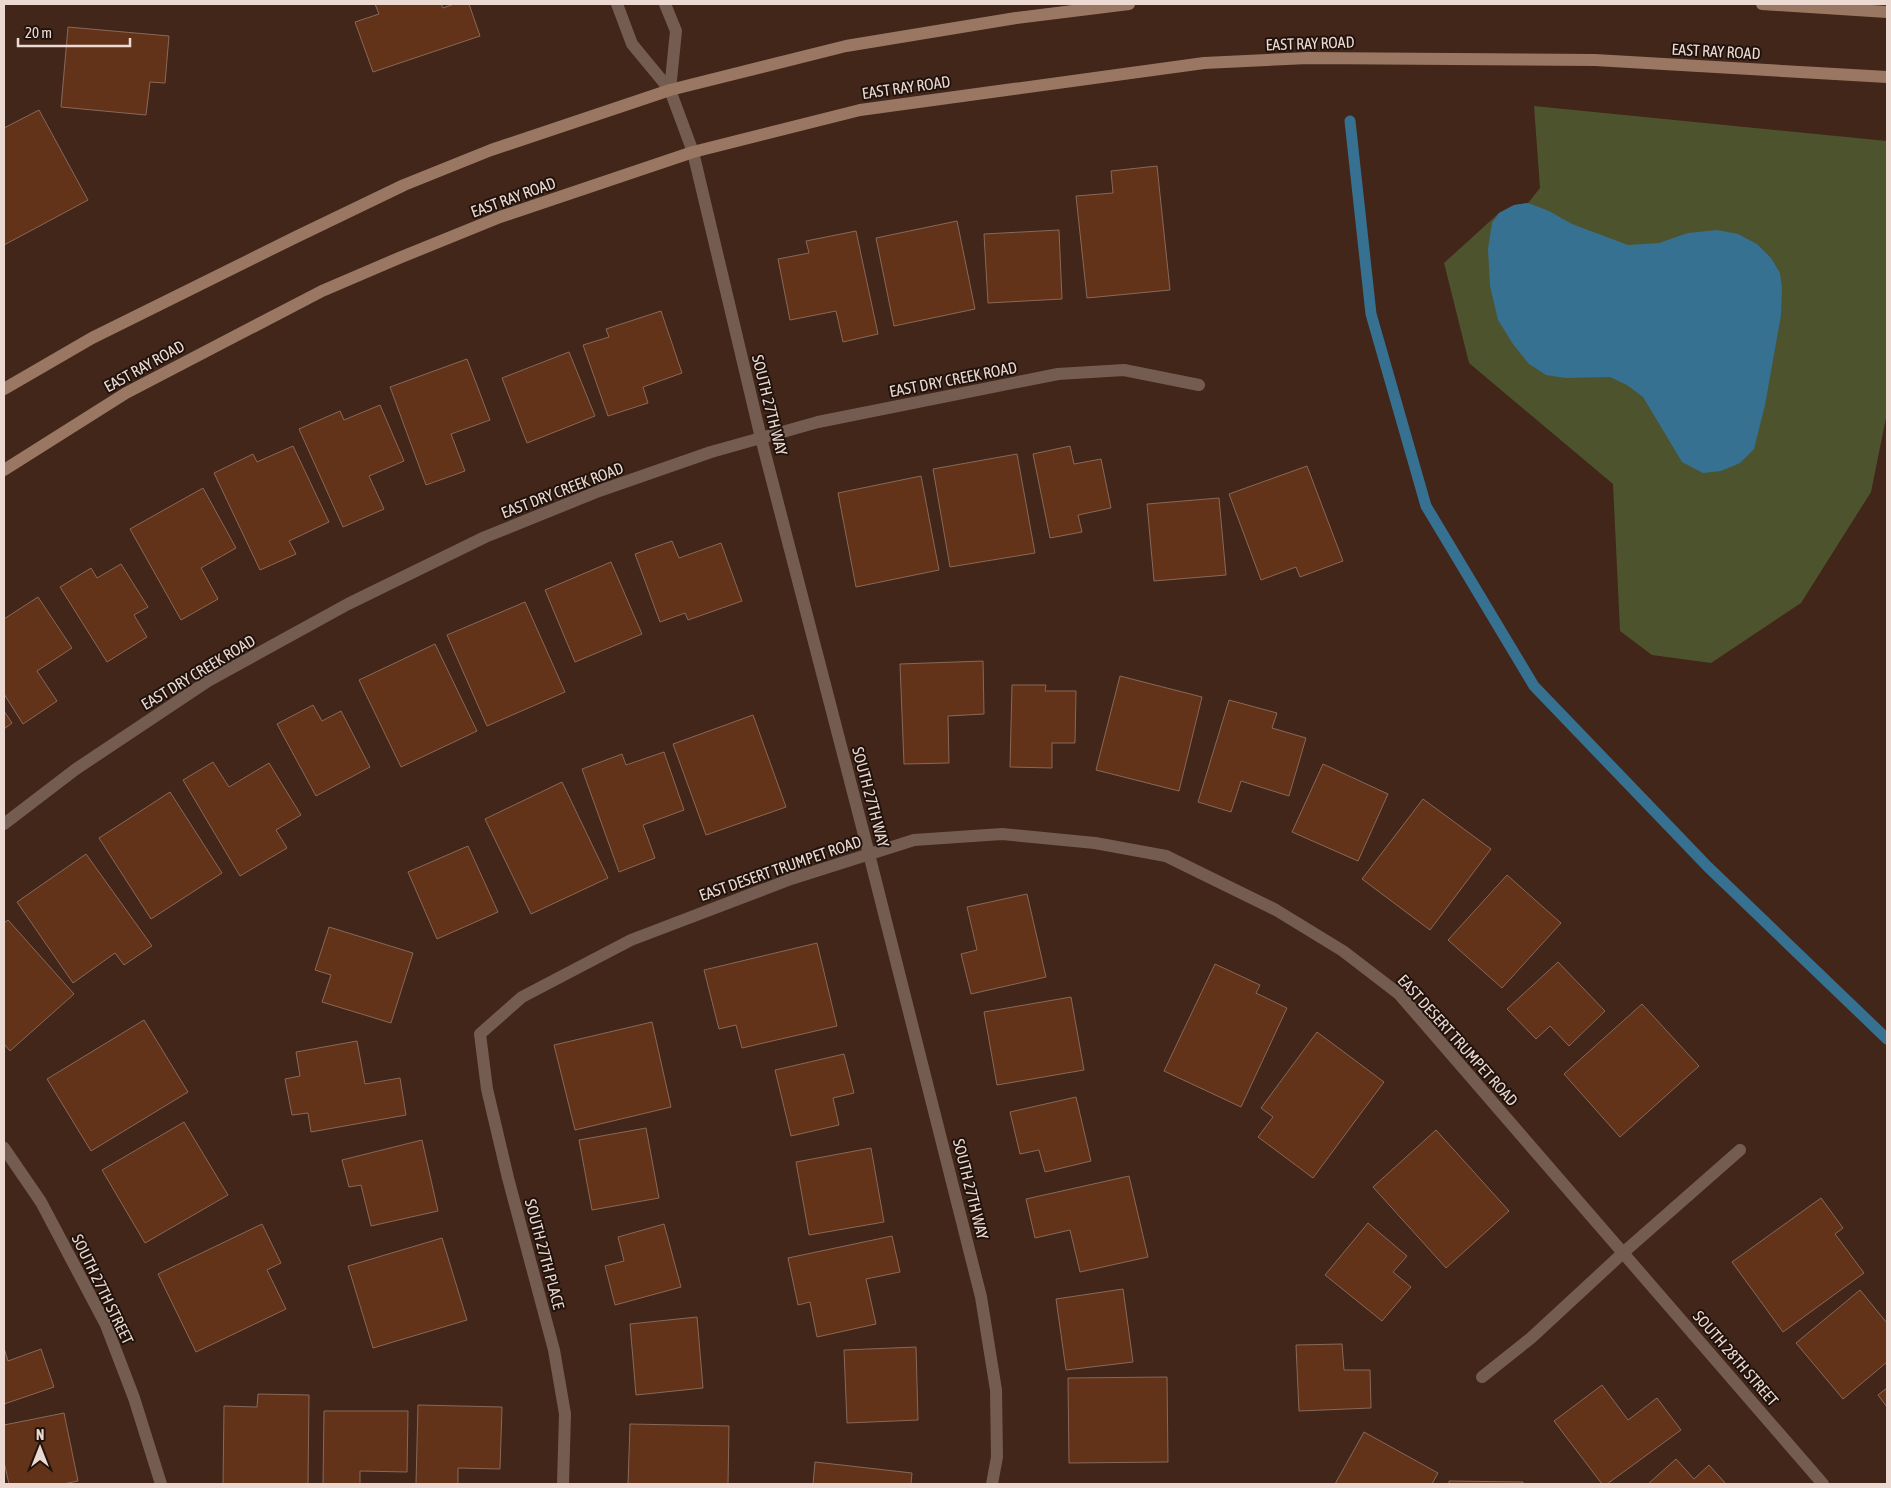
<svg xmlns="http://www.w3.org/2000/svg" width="1891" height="1488" font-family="'Asap Condensed',sans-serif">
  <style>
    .green { fill: #4d532c }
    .water { fill: #377192 }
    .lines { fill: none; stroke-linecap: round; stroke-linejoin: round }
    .stream { stroke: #377192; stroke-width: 11 }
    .building { fill: #633319; stroke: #886858 }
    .street { stroke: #745d50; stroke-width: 12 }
    .secondary { stroke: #9a7762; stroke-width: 12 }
    .labels { text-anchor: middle; stroke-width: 4; stroke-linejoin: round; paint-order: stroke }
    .street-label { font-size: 16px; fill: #ecd9d1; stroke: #20130d }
  </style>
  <rect width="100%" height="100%" fill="#422619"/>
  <path class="green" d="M1534,106L1887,141V413L1871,492L1801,603L1711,663L1652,655L1620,631L1613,484L1469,363L1444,263L1499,213L1514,205L1528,203L1540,188Z"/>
  <path class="water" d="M1528,203L1549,211L1572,224L1628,245L1659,243L1688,233L1717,230L1738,234L1757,244L1771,258L1780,273L1782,288L1781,315L1765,405L1754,449L1740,463L1721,471L1703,473L1682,462L1643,397L1627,385L1610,377L1565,378L1546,375L1529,364L1513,344L1498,320L1490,286L1488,249L1492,223L1499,213L1514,205Z"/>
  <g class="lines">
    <path class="stream" d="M1350,121L1371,314L1426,506L1534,686L1708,867L1887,1039"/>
  </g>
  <g class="building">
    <path d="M375,4H441L443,8L454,4H469L480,36L373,72L355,22L379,14Z"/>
    <path d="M68,27L169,36L165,83L150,82L146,115L61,107Z"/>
    <path d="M39,110L88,200L4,245V128Z"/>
    <path d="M1157,166L1170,290L1087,298L1076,196L1113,193L1111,171Z"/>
    <path d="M957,221L975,309L894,326L876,238Z"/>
    <path d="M1059,230L1062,299L988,303L984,234Z"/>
    <path d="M856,231L878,334L843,342L836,311L790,320L778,259L809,253L806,241Z"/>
    <path d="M661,311L682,373L643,387L648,403L608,416L583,345L609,337L606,329Z"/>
    <path d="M569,352L595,416L527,443L502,378Z"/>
    <path d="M467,359L490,420L451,434L465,471L426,485L390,387Z"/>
    <path d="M380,405L404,461L369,476L384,509L343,527L299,429L340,411L344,420Z"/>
    <path d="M293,446L329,522L289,541L296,554L260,570L214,473L253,454L257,462Z"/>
    <path d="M1070,446L1074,464L1101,459L1111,508L1078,515L1082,532L1050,538L1033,454Z"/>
    <path d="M1017,454L1035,553L950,567L933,469Z"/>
    <path d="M1307,466L1343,561L1300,577L1296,567L1261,580L1229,494Z"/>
    <path d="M921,476L939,570L856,587L838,493Z"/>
    <path d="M203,488L236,548L201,568L218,599L181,620L130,529Z"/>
    <path d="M1219,498L1226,575L1154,581L1147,504Z"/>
    <path d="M672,541L679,558L721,543L742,601L688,620L685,613L660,622L635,554Z"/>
    <path d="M611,562L642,634L575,662L545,590Z"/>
    <path d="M121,564L148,607L134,615L147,637L107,662L60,587L91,568L97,578Z"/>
    <path d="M38,597L72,648L37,671L57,701L23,724L4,694V619Z"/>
    <path d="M525,602L565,692L487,726L447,635Z"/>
    <path d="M435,644L477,731L401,767L359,680Z"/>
    <path d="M983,661L984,714L948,716L949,763L904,764L900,664Z"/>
    <path d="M1120,676L1202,697L1179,791L1096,770Z"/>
    <path d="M1012,685H1046L1045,691H1076L1075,743H1052V768L1010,767Z"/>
    <path d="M1229,700L1277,713L1272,728L1306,738L1289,796L1241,781L1231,812L1198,802Z"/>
    <path d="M313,705L322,721L341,711L370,767L316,796L277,724Z"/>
    <path d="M4,711L12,723L4,729Z"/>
    <path d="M753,715L786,807L706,835L673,744Z"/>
    <path d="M664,752L684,810L643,825L655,858L619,872L582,769L622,754L626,765Z"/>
    <path d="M213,762L229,787L269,763L301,815L276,830L287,848L240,876L183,780Z"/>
    <path d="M1323,764L1388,794L1358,861L1292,832Z"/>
    <path d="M562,782L608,878L531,914L485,819Z"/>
    <path d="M170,792L222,873L151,919L99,838Z"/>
    <path d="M1423,799L1491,849L1430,930L1362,879Z"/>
    <path d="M468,846L498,912L437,939L408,872Z"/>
    <path d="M86,854L152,946L124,965L115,953L73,983L17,902Z"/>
    <path d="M1507,875L1561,923L1502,988L1448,940Z"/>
    <path d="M1027,894L1046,977L971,994L961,954L977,950L967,907Z"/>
    <path d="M8,920L74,994L10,1051L4,1044V923Z"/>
    <path d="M329,927L413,953L391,1023L322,1002L331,975L315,970Z"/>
    <path d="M817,943L837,1026L742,1048L736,1025L719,1029L704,970Z"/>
    <path d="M1558,962L1605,1011L1569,1046L1550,1026L1536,1039L1507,1009Z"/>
    <path d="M1215,964L1260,985L1256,993L1287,1008L1241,1107L1164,1071Z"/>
    <path d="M1071,997L1084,1070L997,1085L984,1012Z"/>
    <path d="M1642,1004L1699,1066L1620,1137L1564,1074Z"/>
    <path d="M144,1020L188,1092L91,1151L47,1079Z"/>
    <path d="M652,1022L671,1107L575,1130L554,1045Z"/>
    <path d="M1317,1032L1384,1082L1313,1178L1258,1137L1273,1117L1261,1108Z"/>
    <path d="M357,1041L365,1084L400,1078L406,1115L311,1132L308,1113L292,1115L285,1079L300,1076L296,1052Z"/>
    <path d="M844,1054L854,1093L833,1098L839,1125L791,1136L775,1070Z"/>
    <path d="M1076,1097L1091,1161L1045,1172L1039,1150L1020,1154L1010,1112Z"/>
    <path d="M184,1122L228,1195L145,1243L102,1170Z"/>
    <path d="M646,1128L659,1198L592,1210L579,1140Z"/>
    <path d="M1436,1130L1509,1211L1446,1268L1373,1187Z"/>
    <path d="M422,1140L438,1211L371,1226L361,1185L349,1187L342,1160Z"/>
    <path d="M871,1148L884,1222L809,1235L796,1162Z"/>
    <path d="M1129,1176L1148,1257L1080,1272L1070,1230L1035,1238L1026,1199Z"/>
    <path d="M1821,1198L1843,1228L1835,1234L1864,1273L1783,1332L1732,1262Z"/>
    <path d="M1368,1223L1407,1256L1393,1272L1411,1287L1382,1321L1325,1275Z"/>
    <path d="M262,1224L281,1263L267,1270L286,1309L196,1352L158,1274Z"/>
    <path d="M664,1224L681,1287L615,1305L605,1266L624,1261L618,1237Z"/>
    <path d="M892,1236L900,1272L866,1279L876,1324L817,1337L810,1302L798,1305L788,1258Z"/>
    <path d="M442,1238L467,1320L373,1348L348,1266Z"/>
    <path d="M1123,1289L1133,1362L1066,1370L1056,1299Z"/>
    <path d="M1860,1290L1887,1323V1362L1843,1399L1796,1343Z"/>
    <path d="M697,1317L703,1388L636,1395L630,1324Z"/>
    <path d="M1342,1344L1344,1370H1370L1371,1408L1299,1411L1296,1345Z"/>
    <path d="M916,1347L918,1420L847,1423L844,1350Z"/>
    <path d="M4,1348L8,1361L41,1349L54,1387L4,1404Z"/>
    <path d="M1167,1377L1168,1462L1069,1463L1068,1378Z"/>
    <path d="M1602,1385L1628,1420L1657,1398L1681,1430L1607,1484H1602L1554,1421Z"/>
    <path d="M1887,1388V1407L1878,1395Z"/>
    <path d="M258,1394L309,1395L308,1484H223L224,1406L257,1407Z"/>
    <path d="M418,1405L502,1407L500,1469L458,1468V1484H416Z"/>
    <path d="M324,1411H408L407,1472L360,1471V1484H323Z"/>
    <path d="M64,1413L78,1481L63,1484H9L4,1462V1425Z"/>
    <path d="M630,1424L729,1426L728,1484H628Z"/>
    <path d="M1364,1432L1438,1473L1432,1484H1335Z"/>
    <path d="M1676,1459L1694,1479L1709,1465L1726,1484H1648Z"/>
    <path d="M815,1462L912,1473L911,1484H813Z"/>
    <path d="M1449,1481L1523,1482V1484H1449Z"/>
  </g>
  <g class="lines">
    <g class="street">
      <path d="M617,4L632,44L670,90L693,152L761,438L869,854L981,1297L996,1390L997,1457L992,1484"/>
      <path d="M665,4L676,31L670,90"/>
      <path d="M4,824L76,769L208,681L348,604L485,537L599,491L711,452L818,422L1058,374L1124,370L1199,385"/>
      <path d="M4,1148L41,1202L106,1325L134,1398L161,1484"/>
      <path d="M1482,1377L1531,1338L1624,1252L1740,1150"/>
      <path d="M563,1484L565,1414L554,1350L508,1178L487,1089L480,1034L522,997L631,940L791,879L914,840L1002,834L1095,843L1166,856L1276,910L1343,951L1399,994L1823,1484"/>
    </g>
    <g class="secondary">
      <path d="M1762,4L1887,12"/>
      <path d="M4,389L92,338L296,237L404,185L491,150L670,90L846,46L1016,18L1129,4"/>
      <path d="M4,470L126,393L322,291L399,258L500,217L693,152L860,110L1204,63L1308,58L1595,60L1887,77"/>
    </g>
  </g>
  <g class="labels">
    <g class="street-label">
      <text transform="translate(1310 43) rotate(-2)" y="6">EAST RAY ROAD</text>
      <text transform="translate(1716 51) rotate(3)" y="6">EAST RAY ROAD</text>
      <text transform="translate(906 87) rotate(-8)" y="6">EAST RAY ROAD</text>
      <text transform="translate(513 197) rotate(-20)" y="6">EAST RAY ROAD</text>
      <text transform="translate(144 366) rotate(-29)" y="6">EAST RAY ROAD</text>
      <text transform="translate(953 379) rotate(-11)" y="6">EAST DRY CREEK ROAD</text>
      <text transform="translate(770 405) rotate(76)" y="6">SOUTH 27TH WAY</text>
      <text transform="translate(562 490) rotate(-21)" y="6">EAST DRY CREEK ROAD</text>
      <text transform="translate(198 672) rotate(-31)" y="6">EAST DRY CREEK ROAD</text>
      <text transform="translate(871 797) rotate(75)" y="6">SOUTH 27TH WAY</text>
      <text transform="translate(780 868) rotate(-19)" y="6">EAST DESERT TRUMPET ROAD</text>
      <text transform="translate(1458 1040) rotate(48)" y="6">EAST DESERT TRUMPET ROAD</text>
      <text transform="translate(971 1189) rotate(76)" y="6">SOUTH 27TH WAY</text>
      <text transform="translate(545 1254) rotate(75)" y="6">SOUTH 27TH PLACE</text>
      <text transform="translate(103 1289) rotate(64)" y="6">SOUTH 27TH STREET</text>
      <text transform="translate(1736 1358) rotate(49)" y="6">SOUTH 28TH STREET</text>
    </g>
  </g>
  <rect width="1891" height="1488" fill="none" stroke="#ecd9d1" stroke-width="10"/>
  <g transform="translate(40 1448)" stroke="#20130d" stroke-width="4" paint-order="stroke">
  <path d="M0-4L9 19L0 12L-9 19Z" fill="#ecd9d1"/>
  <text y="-8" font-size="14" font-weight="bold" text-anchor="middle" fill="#ecd9d1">N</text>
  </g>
  <path d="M18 38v8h112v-8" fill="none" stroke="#ecd9d1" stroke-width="2.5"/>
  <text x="25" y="38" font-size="15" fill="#ecd9d1" stroke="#20130d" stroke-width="4" paint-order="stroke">20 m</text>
</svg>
